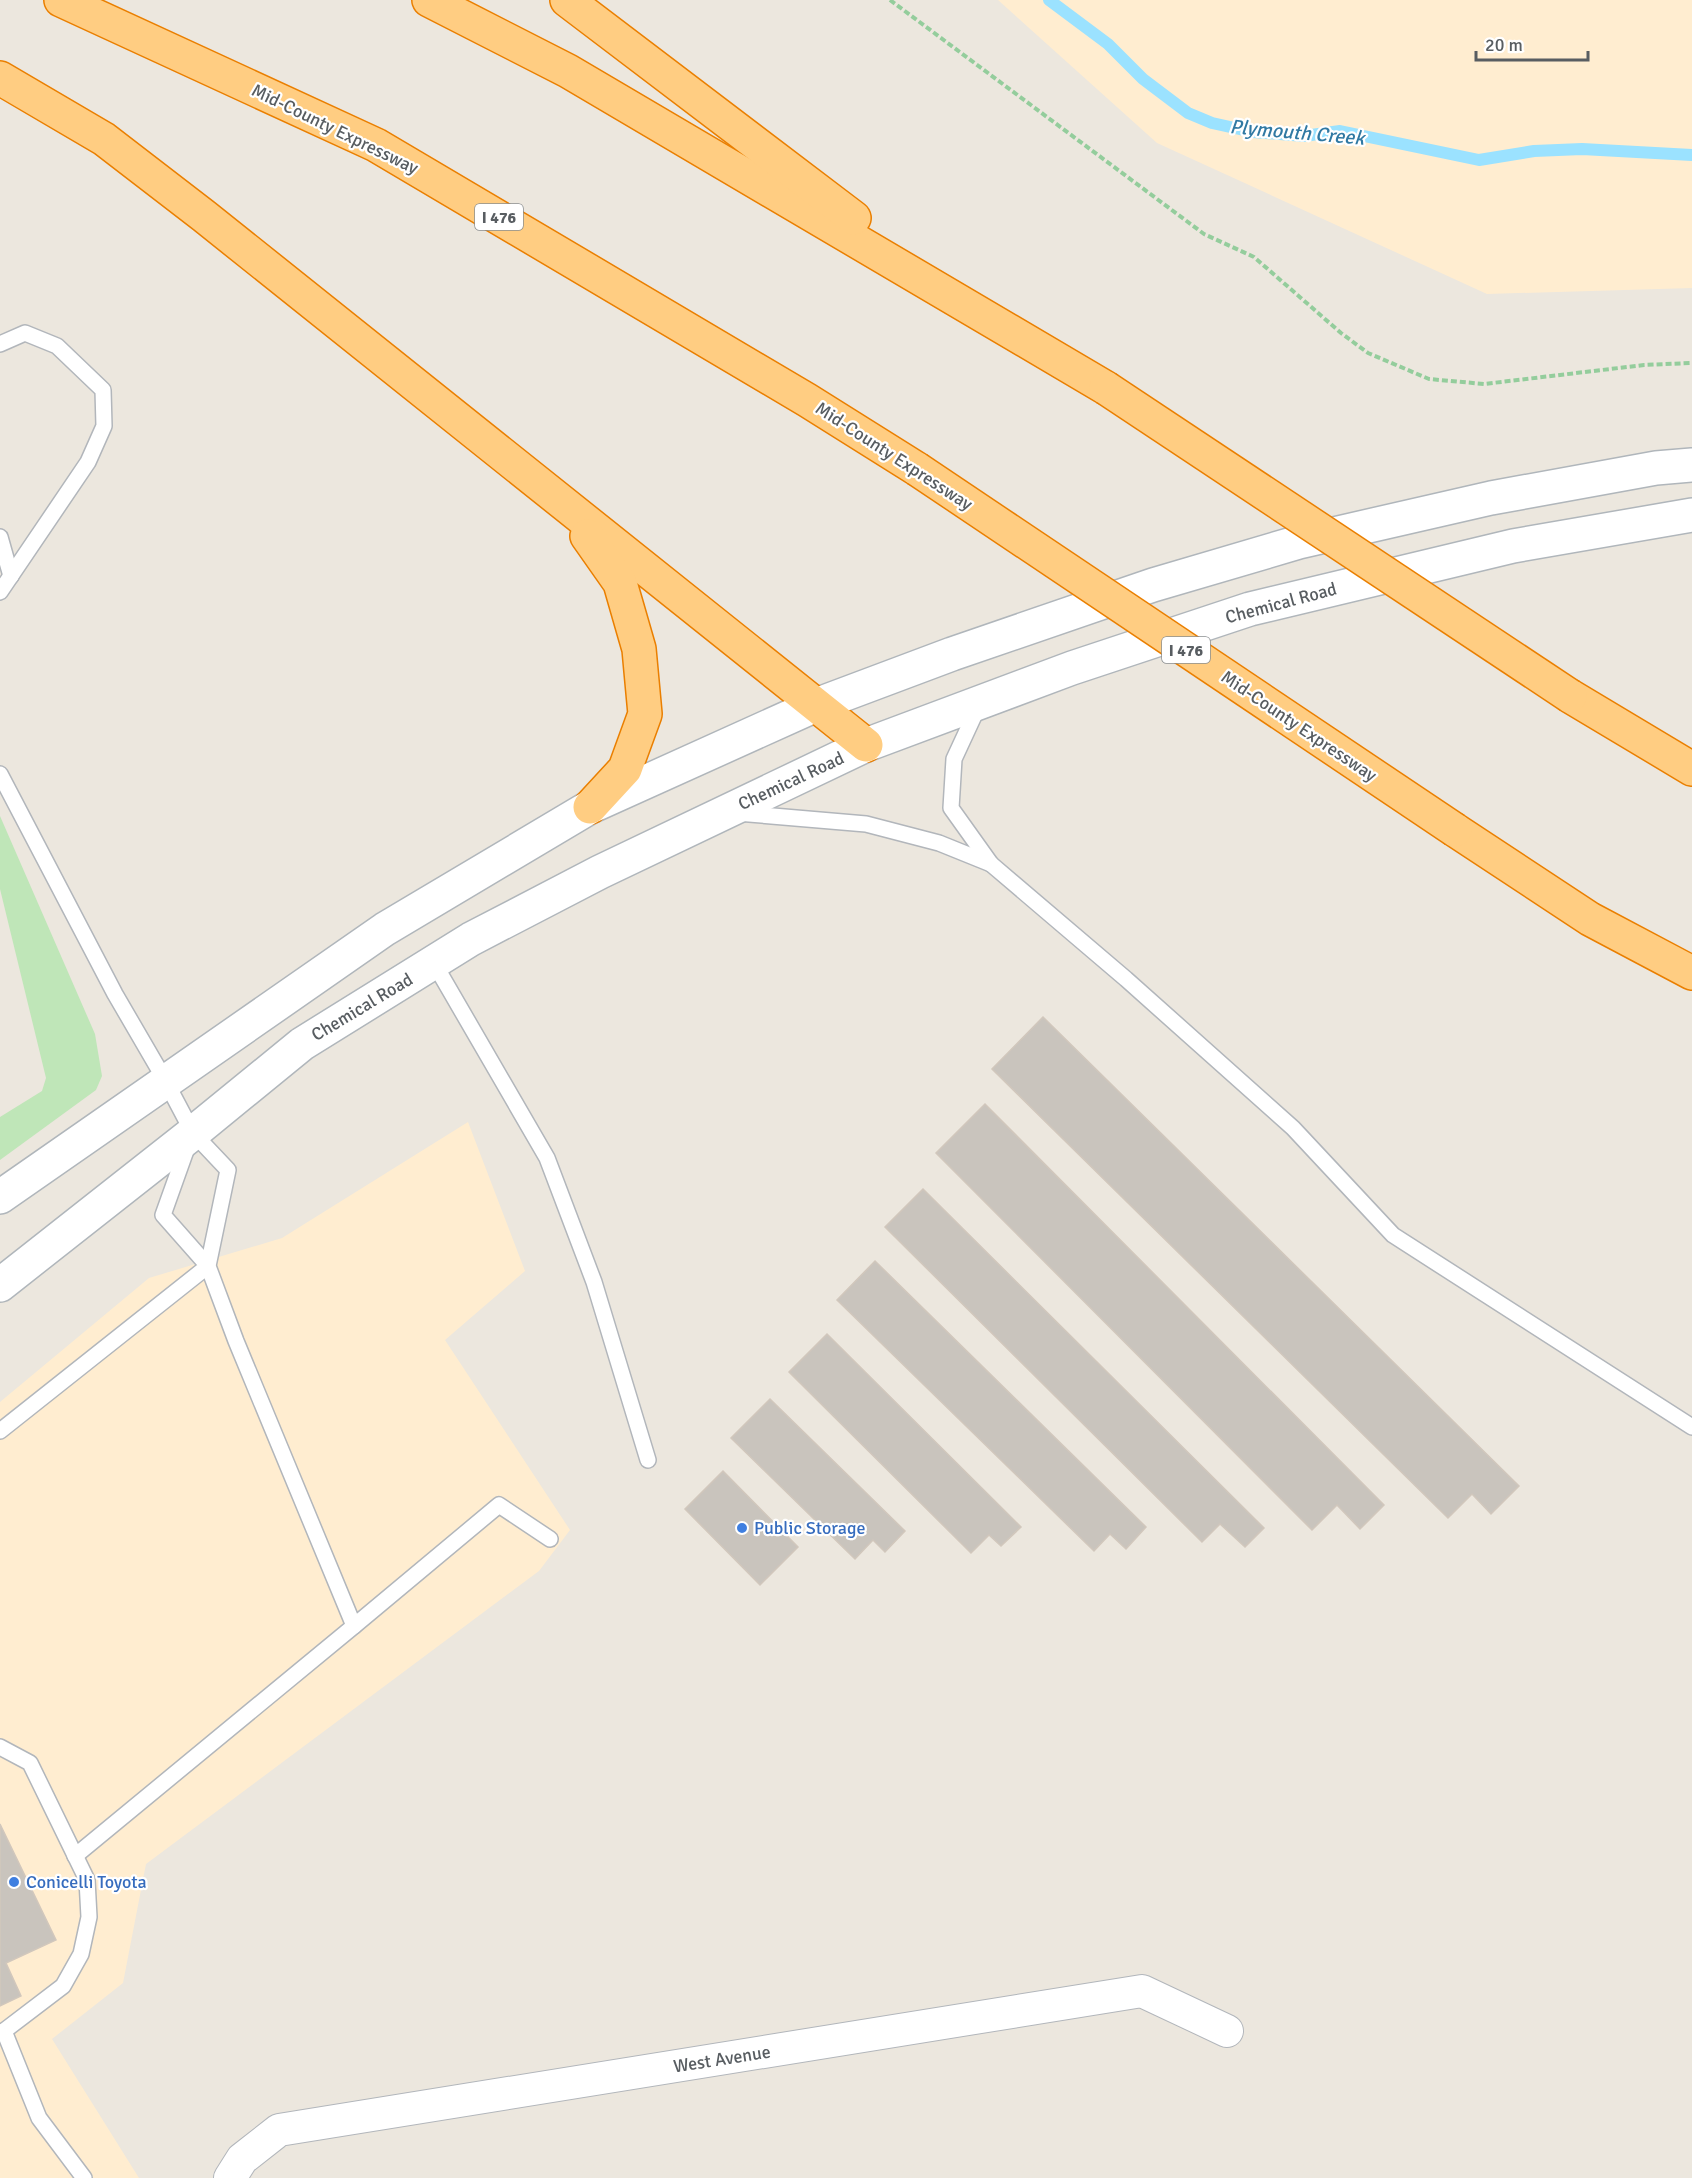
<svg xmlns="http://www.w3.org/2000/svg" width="1692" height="2178" font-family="Signika,sans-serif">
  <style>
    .commercial { fill: #ffedd0 }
    .green { fill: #bfe6b8 }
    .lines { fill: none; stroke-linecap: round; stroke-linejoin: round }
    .stream { stroke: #9be2ff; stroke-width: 12 }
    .building { fill: #c9c4bd; stroke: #d1c7bc; stroke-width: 1.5 }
    .service-casing { stroke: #b2b6bb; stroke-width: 18 }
    .minor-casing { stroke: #b2b6bb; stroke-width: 34 }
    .secondary-casing { stroke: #b0b6bb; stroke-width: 36 }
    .motorway-casing { stroke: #ea7f00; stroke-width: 36 }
    .path { stroke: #94cd9c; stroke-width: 4; stroke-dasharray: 6 3; stroke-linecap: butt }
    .service { stroke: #fff; stroke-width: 15 }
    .minor { stroke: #fff; stroke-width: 32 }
    .secondary { stroke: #fff; stroke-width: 33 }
    .motorway { stroke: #ffcd82; stroke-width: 33 }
    .motorway-bridge-casing { stroke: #ea7f00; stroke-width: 36; stroke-linecap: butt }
    .motorway-bridge { stroke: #ffcd82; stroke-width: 33 }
    .shop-dot { fill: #3f7fe0; stroke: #fff; stroke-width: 2 }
    .labels { text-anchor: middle; stroke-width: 4.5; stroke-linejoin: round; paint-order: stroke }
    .shield { fill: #fff; stroke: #8a8e90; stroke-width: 1.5 }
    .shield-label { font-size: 16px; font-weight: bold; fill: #585d61 }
    .street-label { font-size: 18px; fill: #585d61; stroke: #fff }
    .shop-label { font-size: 18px; fill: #366cbe; stroke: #fff; text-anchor: start }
    .water-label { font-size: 20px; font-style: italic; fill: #3079a3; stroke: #fff }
  </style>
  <rect width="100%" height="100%" fill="#ece7de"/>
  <g class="commercial">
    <path d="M998,0H1692V288L1487,294L1157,143Z"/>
    <path d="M468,1122L525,1271L445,1340L570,1530L539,1571L146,1864L123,1983L52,2039L139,2178H0V1402L149,1278L282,1238Z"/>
  </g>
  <path class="green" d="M0,816L95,1034L102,1076L96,1090L0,1160V1117L42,1091L46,1078L0,889Z"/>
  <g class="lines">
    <path class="stream" d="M1049,0L1108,44L1143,79L1188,113L1212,123L1253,132L1304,136L1340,131L1479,160L1534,151L1582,149L1692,155"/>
  </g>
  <g class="building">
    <path d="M1043,1017L1519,1486L1491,1514L1472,1494L1448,1518L992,1069Z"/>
    <path d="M985,1104L1384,1505L1360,1529L1337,1505L1312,1530L936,1153Z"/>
    <path d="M923,1189L1264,1528L1245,1547L1220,1524L1202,1542L885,1227Z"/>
    <path d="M875,1261L1146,1527L1126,1549L1110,1534L1094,1551L837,1300Z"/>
    <path d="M827,1334L1021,1527L1001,1546L989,1535L971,1553L789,1372Z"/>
    <path d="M770,1399L905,1531L885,1552L873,1540L855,1559L731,1438Z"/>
    <path d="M723,1471L798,1547L760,1585L685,1509Z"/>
    <path d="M0,1824L56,1940L6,1963L21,1996L0,2006Z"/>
  </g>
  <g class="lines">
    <defs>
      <g id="service">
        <path d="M0,344L25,333L57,346L103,390L104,426L88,462L0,592"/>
        <path d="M0,537L11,576"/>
        <path d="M979,705L954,759L951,808L991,864L1126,979L1293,1128L1393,1235L1692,1427"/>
        <path d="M0,774L115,994L165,1080L193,1133L228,1170L208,1266L236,1341L354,1626L75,1856"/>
        <path d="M737,813L866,824L939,843L991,864"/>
        <path d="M434,963L547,1158L594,1282L648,1460"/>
        <path d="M0,1431L208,1266L163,1215L188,1145"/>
        <path d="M354,1626L499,1505L550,1539"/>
        <path d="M0,1747L30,1763L87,1880L89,1917L81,1954L63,1986L4,2031"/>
        <path d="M0,2033L4,2031L39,2118L84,2178"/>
      </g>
      <path id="minor" d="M230,2178L242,2159L279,2130L1142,1991L1227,2031"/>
      <g id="secondary">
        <path d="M0,1197L385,929L590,807L816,705L952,654L1153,585L1299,542L1491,498L1656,468L1692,465"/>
        <path d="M0,1285L193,1133L302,1044L471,939L600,872L866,745L1072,668L1250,609L1513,546L1692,515"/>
      </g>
      <g id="motorway">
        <path d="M61,0L376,145L807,400L917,469"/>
        <path d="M429,0L568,71L1106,388"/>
        <path d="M567,0L854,218"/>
        <path d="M0,78L104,139L204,216L866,745"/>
        <path d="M587,536L620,583L639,649L645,714L625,769L590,807"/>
        <path d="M1570,696L1692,769"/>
        <path d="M1455,830L1590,919L1692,973"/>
      </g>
    </defs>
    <use href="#service" class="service-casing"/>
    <use href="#minor" class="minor-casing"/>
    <use href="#secondary" class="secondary-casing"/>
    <use href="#motorway" class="motorway-casing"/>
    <path class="path" d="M890,0L1204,234L1254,257L1341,333L1368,353L1429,379L1484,384L1644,365L1692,363"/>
    <use href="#service" class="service"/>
    <use href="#minor" class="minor"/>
    <use href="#secondary" class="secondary"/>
    <use href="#motorway" class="motorway"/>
    <defs>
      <g id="motorway-bridge">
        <path d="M1106,388L1570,696"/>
        <path d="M917,469L1455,830"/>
      </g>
    </defs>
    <use href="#motorway-bridge" class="motorway-bridge-casing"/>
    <use href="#motorway-bridge" class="motorway-bridge"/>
  </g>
  <g class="shop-dot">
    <circle cx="742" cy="1528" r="6"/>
    <circle cx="14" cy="1882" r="6"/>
  </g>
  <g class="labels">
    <g class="shield">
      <rect x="475" y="204" width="48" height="26" rx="4.5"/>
      <rect x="1162" y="637" width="48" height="26" rx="4.5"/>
    </g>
    <g class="shield-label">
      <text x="499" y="223">I 476</text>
      <text x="1186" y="656">I 476</text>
    </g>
    <g class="street-label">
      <text transform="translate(335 129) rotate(26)" y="6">Mid-County Expressway</text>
      <text transform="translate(894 456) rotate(33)" y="6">Mid-County Expressway</text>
      <text transform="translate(1281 603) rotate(-15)" y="6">Chemical Road</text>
      <text transform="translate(1299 726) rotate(34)" y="6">Mid-County Expressway</text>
      <text transform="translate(791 781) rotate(-25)" y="6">Chemical Road</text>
      <text transform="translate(362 1007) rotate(-31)" y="6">Chemical Road</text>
      <text transform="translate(722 2059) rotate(-9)" y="6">West Avenue</text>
    </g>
    <g class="shop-label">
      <text x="754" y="1534">Public Storage</text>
      <text x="26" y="1888">Conicelli Toyota</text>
    </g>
    <g class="water-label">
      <text transform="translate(1297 132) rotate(5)" y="7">Plymouth Creek</text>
    </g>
  </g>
  <path d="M1476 51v9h112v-9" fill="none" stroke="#585d61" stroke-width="3"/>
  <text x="1485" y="51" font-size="18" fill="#585d61" stroke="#ffffff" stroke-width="4.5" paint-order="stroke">20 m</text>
</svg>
